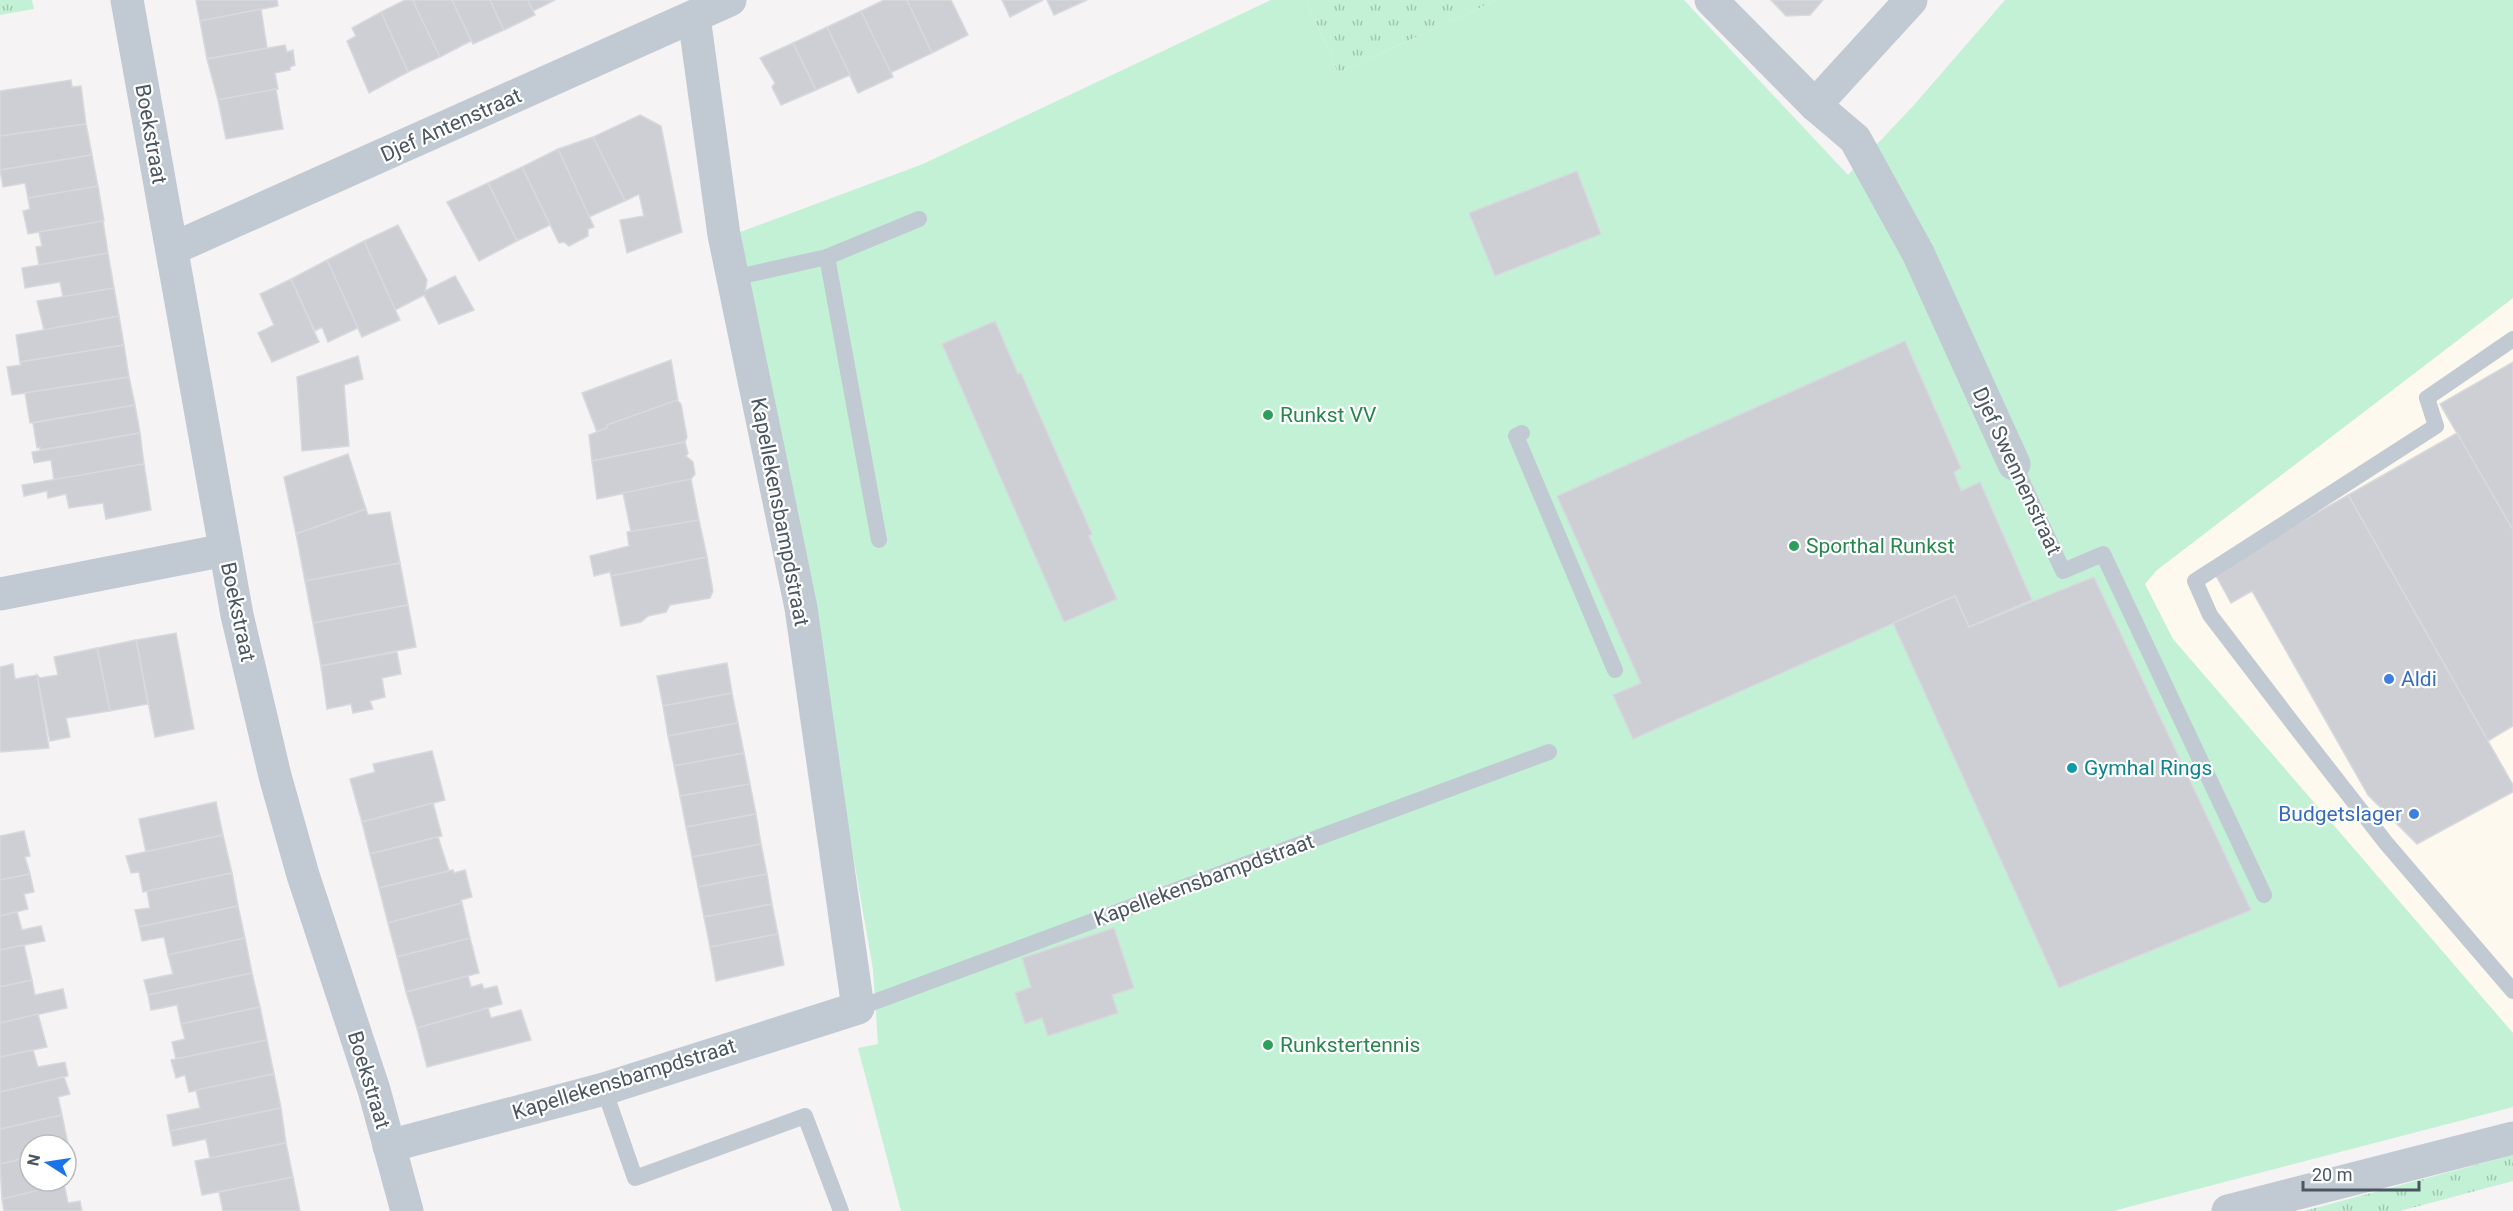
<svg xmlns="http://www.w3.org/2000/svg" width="2513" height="1211" font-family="Roboto,sans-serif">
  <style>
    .commercial { fill: #fdf9ef }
    .grass { fill: url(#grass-tufts) }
    .pitch { fill: #c3f1d5 }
    .building { fill: #cdcfd5; stroke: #d7d9de; stroke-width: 1.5 }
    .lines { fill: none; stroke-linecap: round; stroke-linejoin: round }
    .service { stroke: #c1cad2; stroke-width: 16 }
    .minor { stroke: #c1cad2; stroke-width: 33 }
    .leisure-dot { fill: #2e9e5b; stroke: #fff; stroke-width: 2 }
    .shop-dot { fill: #3f7fe0; stroke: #fff; stroke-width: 2 }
    .culture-dot { fill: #0f9aa8; stroke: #fff; stroke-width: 2 }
    .labels { text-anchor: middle; stroke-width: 4.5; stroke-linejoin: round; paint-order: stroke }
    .street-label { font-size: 21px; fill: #4a5661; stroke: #fff }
    .leisure-label { font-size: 21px; fill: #27864d; stroke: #fff; text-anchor: start }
    .shop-label { font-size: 21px; fill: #366cbe; stroke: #fff; text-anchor: start }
    .culture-label { font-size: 21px; fill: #0d838f; stroke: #fff; text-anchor: start }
  </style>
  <defs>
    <pattern id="grass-tufts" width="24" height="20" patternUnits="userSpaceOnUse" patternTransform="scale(1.5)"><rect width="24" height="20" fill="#c3f1d5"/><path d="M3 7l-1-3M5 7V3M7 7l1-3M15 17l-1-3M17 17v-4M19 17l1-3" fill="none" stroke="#a0c6b0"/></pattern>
  </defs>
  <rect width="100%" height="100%" fill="#f5f3f3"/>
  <path class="commercial" d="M2513,298V1033L2173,639L2136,586Z"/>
  <g class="grass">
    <path d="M0,0H32L34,9L0,15Z"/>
    <path d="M1306,0H1497L1338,73Z"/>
    <path d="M2513,1155V1181L2400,1211H2304Z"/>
  </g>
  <path class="pitch" d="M1271,0H1306L1338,73L1497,0H1684L1848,175L1914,105L2005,0H2513V298L2157,570L2145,584L2173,639L2513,1033V1107L2113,1211H901L858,1048L878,1044L873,969L807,594L735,234L923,164Z"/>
  <g class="building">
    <path d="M196,0H277L278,6L200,21Z"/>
    <path d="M405,0H413L440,57L408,72L381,12Z"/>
    <path d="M415,0H452L471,41L440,57L413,1Z"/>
    <path d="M452,0H490L504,30L473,44Z"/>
    <path d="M490,0H528L535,15L504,30Z"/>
    <path d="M528,0H555L533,11Z"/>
    <path d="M884,0H907L932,53L890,73L861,11Z"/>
    <path d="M907,0H951L968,35L932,53Z"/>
    <path d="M1002,0H1043L1010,17Z"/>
    <path d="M1047,0H1087L1054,15Z"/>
    <path d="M1771,0H1823L1810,15L1786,16Z"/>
    <path d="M261,9L267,48L207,59L200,21Z"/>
    <path d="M861,11L893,77L858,93L827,27Z"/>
    <path d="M381,12L408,72L369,93L347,41L356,36L352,28Z"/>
    <path d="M827,27L850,75L816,90L793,43Z"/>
    <path d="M793,43L816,90L781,105L772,87L775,83L760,58Z"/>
    <path d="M285,45L287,52L293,50L295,65L290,67V70L275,73L278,89L218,100L207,59Z"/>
    <path d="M71,80L72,87L81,86L86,124L0,136V91Z"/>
    <path d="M276,89L283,129L226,139L218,100Z"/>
    <path d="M640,115L661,126L682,232L627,253L620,220L644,216L639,194L625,201L593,137Z"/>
    <path d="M86,124L92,155L0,170V136Z"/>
    <path d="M593,137L625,201L589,217L558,149Z"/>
    <path d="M558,149L594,227L588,229V236L569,246L564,242L559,243L522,167Z"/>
    <path d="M92,155L98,187L28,198L25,183L3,187L0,170Z"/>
    <path d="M522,167L550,225L517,241L488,183Z"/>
    <path d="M1577,171L1601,234L1495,276L1469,213Z"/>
    <path d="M488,183L517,241L479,261L447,202Z"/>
    <path d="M98,186L104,221L28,234L23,211L30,209L28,198Z"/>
    <path d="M103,221L108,253L39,265L36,247L42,246L39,232Z"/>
    <path d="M398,225L427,280L425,291L455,276L474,310L439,324L424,295L395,310L364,241Z"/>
    <path d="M364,241L400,320L362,337L327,260Z"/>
    <path d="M108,253L114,288L63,297L60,282L25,288L22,268Z"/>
    <path d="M327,260L358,328L328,342L322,327L315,331L291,279Z"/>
    <path d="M291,279L319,342L272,362L258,333L274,325L260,294Z"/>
    <path d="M114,288L119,316L44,330L37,301Z"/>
    <path d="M119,316L124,345L20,362L16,335Z"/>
    <path d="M995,321L1018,374L1021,373L1092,534L1089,536L1117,599L1064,622L942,344Z"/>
    <path d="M1905,341L1961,468L1954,472L1961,491L1980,482L2032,600L1969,627L1955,596L1633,739L1613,695L1641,683L1557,496Z"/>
    <path d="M124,345L129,377L12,395L7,367L21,365L20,362Z"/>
    <path d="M358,356L363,379L344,385L349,446L302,451L297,377Z"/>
    <path d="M671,360L678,400L607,425V428L597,432L582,393Z"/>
    <path d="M2513,362V530L2440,404Z"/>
    <path d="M129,377L135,405L30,423L25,393Z"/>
    <path d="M677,400L681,404L687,437L685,442L592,461L589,435L607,428V425Z"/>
    <path d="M135,405L140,433L40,450V447L37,448L33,423Z"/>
    <path d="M140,433L144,464L54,480L51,460L34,463L32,452Z"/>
    <path d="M2457,433L2513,530V726L2488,741L2348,495Z"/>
    <path d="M685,442L688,453L686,456L693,462L695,474L691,479L597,499L592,461Z"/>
    <path d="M348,454L366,509L296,534L284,477Z"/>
    <path d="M144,464L151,510L106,519L103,503L69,508L66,494L48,498L47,491L24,496L22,485Z"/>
    <path d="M691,479L699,520L631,532L623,493Z"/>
    <path d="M2348,495L2513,785V792L2417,844L2368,795L2252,591L2231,603L2214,572Z"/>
    <path d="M366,509L368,515L390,512L400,563L305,581L296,534Z"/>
    <path d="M699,520L707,557L611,576L610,572L594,576L590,556L629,546L627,532Z"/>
    <path d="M707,557L713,591L710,598L670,605L666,612L648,616L641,622L621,626L611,576Z"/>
    <path d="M400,563L408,605L313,623L305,581Z"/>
    <path d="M2094,577L2251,910L2059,988L1893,623L1955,596L1969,627Z"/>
    <path d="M408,605L416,647L321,666L313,623Z"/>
    <path d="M176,633L194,729L155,737L136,640Z"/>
    <path d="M136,640L148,704L110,711L97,648Z"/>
    <path d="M97,648L110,711L66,718L70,737L50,741L37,675L40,678L58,675L54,657Z"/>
    <path d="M397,652L401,674L382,678L385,697L370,701L373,709L353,713L351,704L327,709L321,666Z"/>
    <path d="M727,663L732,693L663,706L657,676Z"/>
    <path d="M13,664L15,679L37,675L49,748L0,752V667Z"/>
    <path d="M732,693L738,723L668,736L663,706Z"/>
    <path d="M738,723L744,753L674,766L668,736Z"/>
    <path d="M432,751L445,800L362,822L350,779L375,772L373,764Z"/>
    <path d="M744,753L750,784L680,796L674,766Z"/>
    <path d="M750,784L756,814L686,827L680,796Z"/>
    <path d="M216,802L223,835L146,852L139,819Z"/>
    <path d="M433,803L442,836L370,854L362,822Z"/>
    <path d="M756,814L761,844L692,857L686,827Z"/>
    <path d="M24,831L30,856L25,857L30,874L0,880V836Z"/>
    <path d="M223,835L232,873L143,892L139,872L131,873L126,856Z"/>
    <path d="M438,837L449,871L379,888L370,854Z"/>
    <path d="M761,844L767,874L698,887L692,857Z"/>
    <path d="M453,870L454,873L465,870L472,897L461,900L462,903L388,923L379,888Z"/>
    <path d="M232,873L238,906L139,927L135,910L150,908L147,891Z"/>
    <path d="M30,874L34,892L24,894L28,909L0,916V880Z"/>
    <path d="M767,874L772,904L704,917L698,887Z"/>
    <path d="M462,903L470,938L397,957L388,923Z"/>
    <path d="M772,904L778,934L710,947L704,917Z"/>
    <path d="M238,906L245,938L168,955L164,937L142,941L139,927Z"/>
    <path d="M17,912L22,930L41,926L45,941L0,950V916Z"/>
    <path d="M1114,928L1134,988L1112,995L1118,1013L1048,1036L1042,1018L1025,1024L1015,993L1031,987L1022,958Z"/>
    <path d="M778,934L784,965L716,981L710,947Z"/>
    <path d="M245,938L252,973L148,995L144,980L173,974L168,955Z"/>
    <path d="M470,938L479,973L406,992L397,957Z"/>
    <path d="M24,945L32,980L0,987V950Z"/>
    <path d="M252,973L260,1007L181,1024L177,1005L151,1010L148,995Z"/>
    <path d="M468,976L471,987L482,984L484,989L497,986L502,1004L417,1028L406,992Z"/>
    <path d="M32,980L35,995L63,989L67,1008L0,1023V987Z"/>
    <path d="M260,1007L267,1040L176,1059L172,1042L185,1039L181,1024Z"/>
    <path d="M488,1008L491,1018L521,1010L531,1040L427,1067L417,1028Z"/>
    <path d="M38,1014L47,1047L0,1057V1023Z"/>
    <path d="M267,1040L274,1074L189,1092L185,1075L176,1078L171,1060Z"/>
    <path d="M33,1050L38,1067L65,1062L68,1076L0,1092V1057Z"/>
    <path d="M274,1074L281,1108L170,1131L167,1115L200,1108L196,1090Z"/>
    <path d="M64,1077L70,1094L58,1097L62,1115L0,1129V1092Z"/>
    <path d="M281,1108L286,1143L210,1158L206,1139L173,1146L170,1131Z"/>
    <path d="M62,1115L69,1149L66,1150V1145H30V1157L0,1164V1129Z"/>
    <path d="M286,1143L293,1177L202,1195L195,1161Z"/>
    <path d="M69,1149L72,1164L66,1165V1150Z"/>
    <path d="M30,1157V1181H66L67,1184L2,1199L0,1164Z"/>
    <path d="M293,1177L300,1211H223L219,1192Z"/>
    <path d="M64,1184L68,1203L80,1201L82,1211H4L2,1199Z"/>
  </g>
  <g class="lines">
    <g class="service">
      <path d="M827,257L879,540"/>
      <path d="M733,278L827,257L919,219"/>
      <path d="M2513,339L2427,398L2436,426L2195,581L2210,615L2288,717L2386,843L2513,991"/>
      <path d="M1522,433L1516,436L1615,670"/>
      <path d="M2014,464L2063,571L2103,554L2264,895"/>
      <path d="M858,1008L1549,752"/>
      <path d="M604,1089L635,1178L805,1116L841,1211"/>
    </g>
    <g class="minor">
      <path d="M127,0L237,615L275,776L303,875L374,1090L407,1211"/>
      <path d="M1711,0L1815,105L1855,139L1918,253L2014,464"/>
      <path d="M1815,105L1911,0"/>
      <path d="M172,249L730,0"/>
      <path d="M0,594L225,550"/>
      <path d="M389,1146L604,1089L858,1008L801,608L724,235L694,17"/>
      <path d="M2228,1211L2513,1138"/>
    </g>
  </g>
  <g class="leisure-dot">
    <circle cx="1268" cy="415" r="6"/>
    <circle cx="1794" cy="546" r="6"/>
    <circle cx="1268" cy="1045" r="6"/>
  </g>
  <g class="shop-dot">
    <circle cx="2389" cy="679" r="6"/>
    <circle cx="2414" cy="814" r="6"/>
  </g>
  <circle class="culture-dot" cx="2072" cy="768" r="6"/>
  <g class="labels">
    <g class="street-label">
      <text transform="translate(451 125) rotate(-24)" y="7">Djef Antenstraat</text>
      <text transform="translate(151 134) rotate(80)" y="7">Boekstraat</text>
      <text transform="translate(2017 471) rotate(65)" y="7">Djef Swennenstraat</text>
      <text transform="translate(780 512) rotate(79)" y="7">Kapellekensbampdstraat</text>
      <text transform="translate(238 612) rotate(78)" y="7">Boekstraat</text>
      <text transform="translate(1204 880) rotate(-20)" y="7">Kapellekensbampdstraat</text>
      <text transform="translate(624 1079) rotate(-17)" y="7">Kapellekensbampdstraat</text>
      <text transform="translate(369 1080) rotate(73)" y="7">Boekstraat</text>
    </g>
    <g class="leisure-label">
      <text x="1280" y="422">Runkst VV</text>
      <text x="1806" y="553">Sporthal Runkst</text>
      <text x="1280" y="1052">Runkstertennis</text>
    </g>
    <g class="shop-label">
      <text x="2401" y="686">Aldi</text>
      <text x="2402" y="821" text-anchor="end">Budgetslager</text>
    </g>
    <g class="culture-label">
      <text x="2084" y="775">Gymhal Rings</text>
    </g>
  </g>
  <g transform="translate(48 1163) rotate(282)"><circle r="28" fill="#ffffff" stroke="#b7bbc0" stroke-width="1.5"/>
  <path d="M0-4.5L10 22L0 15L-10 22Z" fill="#1a73e8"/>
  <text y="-9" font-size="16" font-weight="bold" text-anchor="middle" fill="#4a5661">N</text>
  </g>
  <path d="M2303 1181v9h116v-9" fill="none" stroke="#4a5661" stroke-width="3"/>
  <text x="2312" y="1181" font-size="18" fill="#4a5661" stroke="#ffffff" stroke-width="4.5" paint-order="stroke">20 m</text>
</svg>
